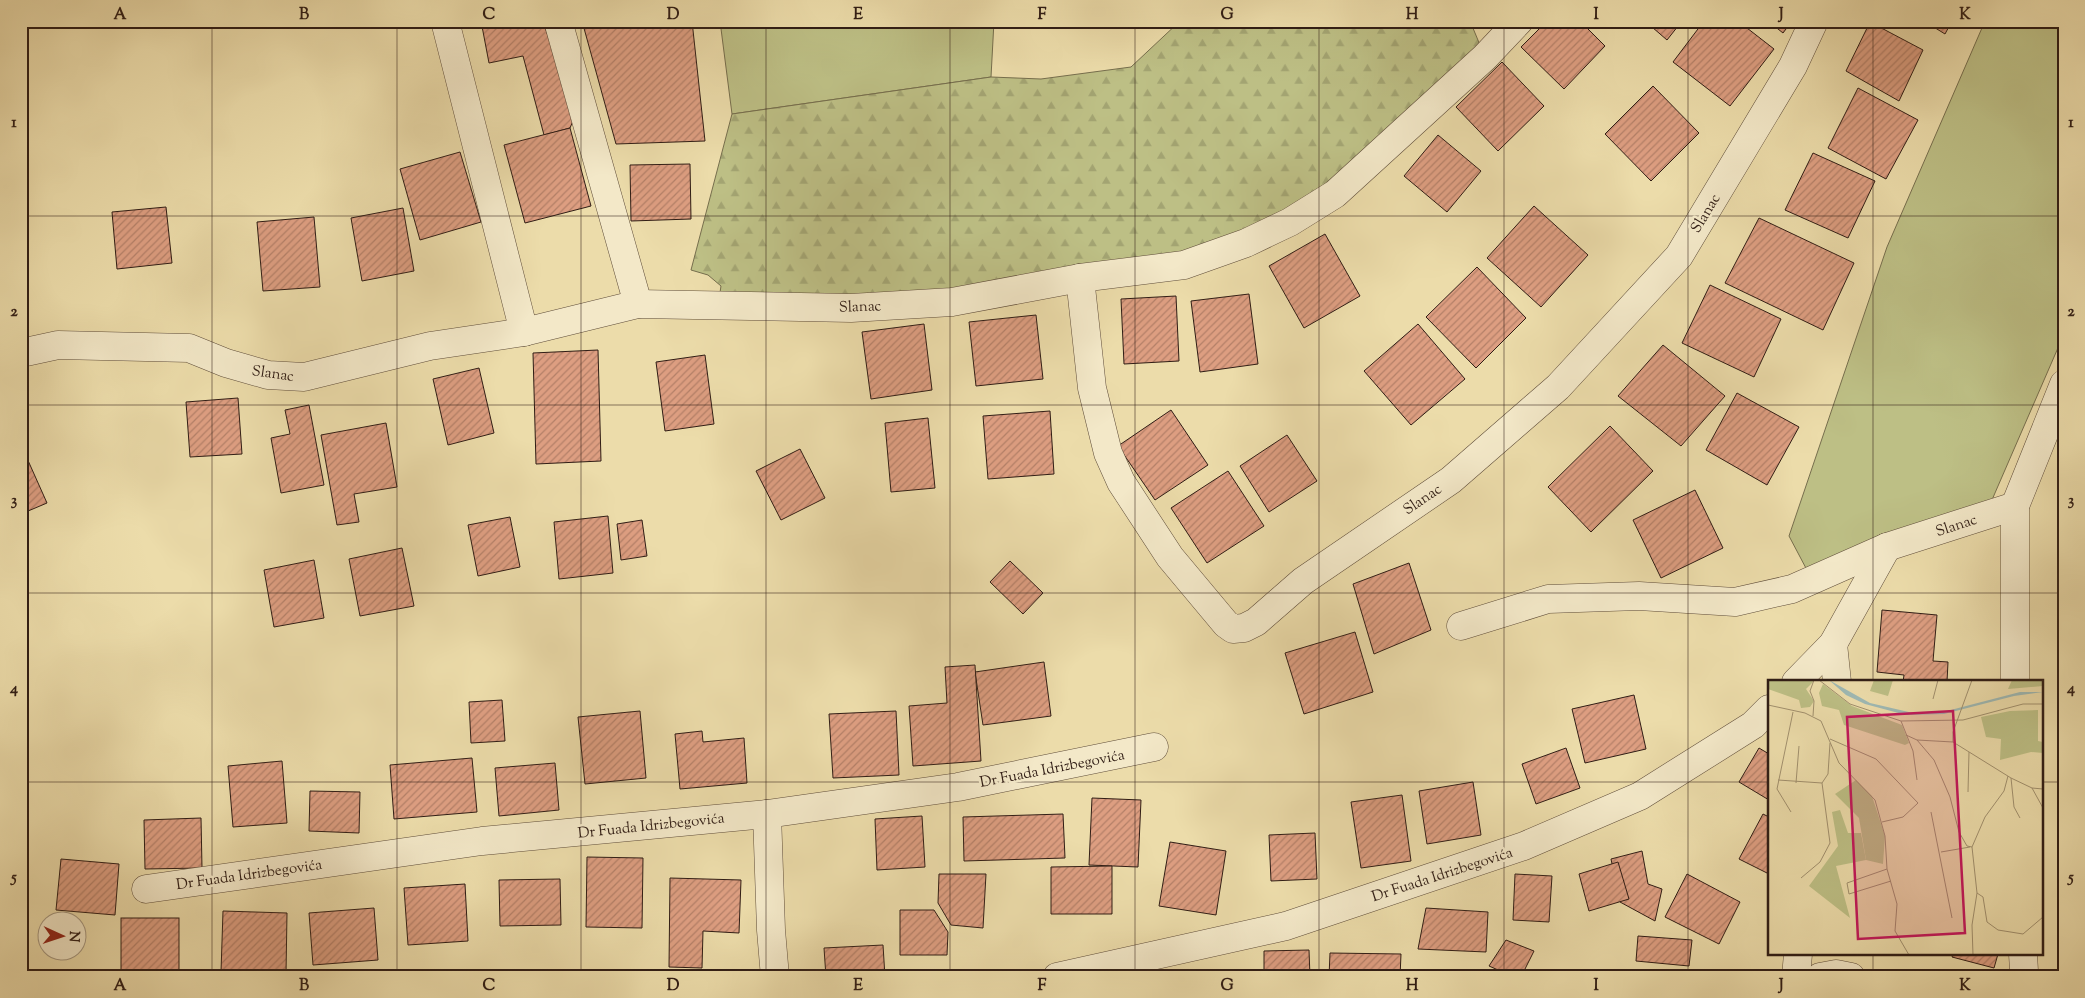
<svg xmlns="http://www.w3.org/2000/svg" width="2085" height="998" font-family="'Sorts Mill Goudy',serif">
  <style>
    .grass { fill: #bdbf85; stroke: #766e4d }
    .forest { fill: url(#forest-firs); stroke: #766e4d }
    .building { fill: url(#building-hatch); stroke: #301d15 }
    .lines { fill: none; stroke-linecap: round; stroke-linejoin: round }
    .street-casing { stroke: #5f4d3a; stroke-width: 29 }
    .street { stroke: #f3e8c8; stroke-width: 28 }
    .grid { fill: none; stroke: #301d15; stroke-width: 1; stroke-opacity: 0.55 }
    .labels { text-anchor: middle; stroke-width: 5; stroke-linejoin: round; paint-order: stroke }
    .street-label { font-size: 15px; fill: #301d15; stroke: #f3e8c8 }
    .inset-road { fill: none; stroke: #a1906e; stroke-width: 1 }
    .view { fill: #c2185b; fill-opacity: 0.15; stroke: #c2185b; stroke-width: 2.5 }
    .inset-edge { fill: none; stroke: #301d15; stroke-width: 2.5 }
    .neatline { fill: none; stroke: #301d15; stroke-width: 2 }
    .grid-label { font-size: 16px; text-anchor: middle; font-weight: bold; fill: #301d15 }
  </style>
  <defs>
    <pattern id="forest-firs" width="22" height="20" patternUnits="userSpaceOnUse" patternTransform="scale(1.25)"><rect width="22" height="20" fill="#bdbf85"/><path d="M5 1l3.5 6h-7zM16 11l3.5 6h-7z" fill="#a3a472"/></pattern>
    <pattern id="building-hatch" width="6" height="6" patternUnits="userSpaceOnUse" patternTransform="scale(1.25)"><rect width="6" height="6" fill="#dd9e81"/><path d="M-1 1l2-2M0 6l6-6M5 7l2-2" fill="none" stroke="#b48068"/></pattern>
  </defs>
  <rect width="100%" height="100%" fill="#ecdcaa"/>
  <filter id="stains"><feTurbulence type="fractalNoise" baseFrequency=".004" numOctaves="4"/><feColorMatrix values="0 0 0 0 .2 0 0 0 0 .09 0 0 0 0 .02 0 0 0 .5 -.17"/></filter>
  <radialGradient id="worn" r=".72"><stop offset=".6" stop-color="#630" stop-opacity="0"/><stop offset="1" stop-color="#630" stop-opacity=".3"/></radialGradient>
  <g class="grass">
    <path d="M720,21H994L991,77L732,114Z"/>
    <path d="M1985,21H2064V334L1985,516L1808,572L1789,536L1887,247Z"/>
  </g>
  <path class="forest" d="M1180,21H1470L1485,57L1335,194L1246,243L952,302L718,305L721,286L708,275L691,270L732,114L991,77L1041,79L1131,67Z"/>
  <g class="building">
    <path d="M481,21H543L575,116L570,128L544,135L523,56L489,63Z"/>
    <path d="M582,21H692L705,141L616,144Z"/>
    <path d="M1547,21H1580L1605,46L1564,89L1521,47Z"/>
    <path d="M1645,21H1682L1667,40Z"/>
    <path d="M1704,21H1738L1774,49L1730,106L1673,62Z"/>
    <path d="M1768,21H1792L1783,33Z"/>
    <path d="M1924,21H1952L1945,34Z"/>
    <path d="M1870,22L1923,50L1899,101L1846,71Z"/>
    <path d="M1502,62L1544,106L1498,151L1456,107Z"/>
    <path d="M1653,86L1699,133L1651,181L1605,134Z"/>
    <path d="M1858,88L1918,120L1886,179L1828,148Z"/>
    <path d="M570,128L591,206L525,223L504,145Z"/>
    <path d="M1438,135L1481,171L1447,212L1404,176Z"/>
    <path d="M460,152L481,222L420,240L400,169Z"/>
    <path d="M1813,153L1875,181L1848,238L1785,210Z"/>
    <path d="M690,164L691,219L631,221L630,165Z"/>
    <path d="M1534,206L1588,255L1541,307L1487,258Z"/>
    <path d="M166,207L172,263L117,269L112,212Z"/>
    <path d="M403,208L414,271L362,281L351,218Z"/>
    <path d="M314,217L320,287L263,291L257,222Z"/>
    <path d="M1759,218L1854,263L1823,330L1725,283Z"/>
    <path d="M1325,234L1360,296L1304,328L1269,266Z"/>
    <path d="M1477,267L1526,318L1476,368L1426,317Z"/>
    <path d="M1710,285L1781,319L1754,377L1682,343Z"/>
    <path d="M1249,294L1258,364L1200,372L1191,301Z"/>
    <path d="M1176,296L1179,361L1124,364L1121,299Z"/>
    <path d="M1036,315L1043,379L976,386L969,322Z"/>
    <path d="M924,324L932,390L871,399L862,332Z"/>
    <path d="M1418,324L1465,379L1411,425L1364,371Z"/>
    <path d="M1663,345L1725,396L1681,446L1618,396Z"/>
    <path d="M598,350L601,461L536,464L533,353Z"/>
    <path d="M705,355L714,424L665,431L656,362Z"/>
    <path d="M479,368L494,433L448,445L433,379Z"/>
    <path d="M1737,393L1799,427L1767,485L1706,450Z"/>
    <path d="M238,398L242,454L190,457L186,402Z"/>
    <path d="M309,405L324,485L281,493L271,438L290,434L285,410Z"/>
    <path d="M1171,410L1208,465L1155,500L1118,446Z"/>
    <path d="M1050,411L1054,474L988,479L983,416Z"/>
    <path d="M928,418L935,488L891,492L885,423Z"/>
    <path d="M386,423L397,487L354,494L359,522L337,525L321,435Z"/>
    <path d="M1610,426L1653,471L1591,532L1548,487Z"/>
    <path d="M1287,435L1317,481L1269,512L1240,466Z"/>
    <path d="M22,447L47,503L21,514V448Z"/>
    <path d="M800,449L825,498L781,520L756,471Z"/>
    <path d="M1228,471L1264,526L1207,563L1171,508Z"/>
    <path d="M1695,490L1723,548L1661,578L1633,520Z"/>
    <path d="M608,516L613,573L559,579L554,522Z"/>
    <path d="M510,517L520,567L478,576L468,525Z"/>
    <path d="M642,520L647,556L621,560L617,524Z"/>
    <path d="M402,548L414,606L360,616L349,559Z"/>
    <path d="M314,560L324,618L274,627L264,570Z"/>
    <path d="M1010,561L1043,593L1023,614L990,582Z"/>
    <path d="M1409,563L1431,630L1374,654L1353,584Z"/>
    <path d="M1882,610L1937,615L1933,661L1948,662L1947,682H1903L1904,675L1877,672Z"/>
    <path d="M1355,632L1373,692L1304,714L1285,653Z"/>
    <path d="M1044,662L1051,716L983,725L975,672Z"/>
    <path d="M975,665L981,761L913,766L909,706L947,703L945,667Z"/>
    <path d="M1634,695L1646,749L1585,763L1572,709Z"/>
    <path d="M502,700L505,741L471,743L469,702Z"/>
    <path d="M640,711L646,778L585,784L578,717Z"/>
    <path d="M896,711L899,775L833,778L829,714Z"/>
    <path d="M702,731L703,742L744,738L747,783L680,789L675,734Z"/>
    <path d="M1566,748L1580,788L1536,804L1522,764Z"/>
    <path d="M1759,748L1769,754V800L1739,782Z"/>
    <path d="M472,758L477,812L394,819L390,765Z"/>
    <path d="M282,761L287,823L233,827L228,766Z"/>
    <path d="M555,763L559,810L499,816L495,768Z"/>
    <path d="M1473,782L1481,835L1427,844L1419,791Z"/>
    <path d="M310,791L360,792L359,833L309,831Z"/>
    <path d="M1402,795L1411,861L1361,868L1351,802Z"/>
    <path d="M1092,798L1141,800L1138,867L1089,865Z"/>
    <path d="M1063,814L1065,858L964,861L963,817Z"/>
    <path d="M1763,814L1769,817V874L1739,859Z"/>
    <path d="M922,816L925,867L877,870L875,819Z"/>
    <path d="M201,818L202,868L145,869L144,820Z"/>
    <path d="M1315,833L1317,879L1271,881L1269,835Z"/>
    <path d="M1170,842L1226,851L1216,915L1159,906Z"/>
    <path d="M1642,851L1648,884L1662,889L1655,921L1620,902L1611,859Z"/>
    <path d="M587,857L643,858L642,928L586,927Z"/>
    <path d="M61,859L119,864L115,915L56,910Z"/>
    <path d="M1618,862L1629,899L1589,911L1579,874Z"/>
    <path d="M1112,866V914H1051V867Z"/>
    <path d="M939,874H986L983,928L951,925L938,903Z"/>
    <path d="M1515,874L1552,876L1549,922L1513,920Z"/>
    <path d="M1687,874L1740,902L1719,944L1665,917Z"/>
    <path d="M670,878L741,880L739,933L703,931L702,968L669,967Z"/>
    <path d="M560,879L561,925L500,926L499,880Z"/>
    <path d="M465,884L468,941L408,945L404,888Z"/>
    <path d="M374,908L378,960L313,965L309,913Z"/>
    <path d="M1426,908L1488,912L1486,952L1418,949Z"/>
    <path d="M900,910H934L948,932L947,955H900Z"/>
    <path d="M223,911L287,913L286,974L221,972Z"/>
    <rect x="121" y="918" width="58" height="56"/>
    <path d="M1638,936L1692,940L1689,966L1636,961Z"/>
    <path d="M1506,940L1534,951L1521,977H1514L1489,966Z"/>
    <path d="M883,945L885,977H826L824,948Z"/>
    <path d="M1309,950L1310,977H1264V951Z"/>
    <path d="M1330,953L1401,954L1400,977H1329Z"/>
    <path d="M1953,954H1998L1994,968L1952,957Z"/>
  </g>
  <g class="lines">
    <defs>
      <g id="street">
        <path d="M445,21L524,332"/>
        <path d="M558,21L638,304"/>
        <path d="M1080,278L1092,388L1108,453L1121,482L1170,557L1226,624L1233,629L1244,628L1256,622L1303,581L1451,480L1558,387L1679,256L1793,66L1814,21"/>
        <path d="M21,353L58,345L189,348L226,363L268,375L304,377L430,346L524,332L638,304L851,308L952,302L1080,278L1184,265L1246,243L1290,222L1335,194L1485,57L1519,21"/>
        <path d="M1461,626L1548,599L1639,596L1735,602L1792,589L1887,547L2015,506"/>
        <path d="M1833,644L1837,682"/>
        <path d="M1796,682L1833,644L1887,547"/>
        <path d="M2015,682V506L2064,384"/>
        <path d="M767,814L771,930L775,977"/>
        <path d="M146,889L482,841L767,814L958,787L1154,747"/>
        <path d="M1057,977L1286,926L1524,846L1640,796L1753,725L1769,709"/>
        <path d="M1796,977L1798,954"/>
        <path d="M1820,977L1836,974L1851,977"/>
        <path d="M2022,977L2024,971L2023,954"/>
      </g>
    </defs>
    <use href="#street" class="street-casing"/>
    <use href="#street" class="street"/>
  </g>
  <path class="grid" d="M212,21V977M397,21V977M581,21V977M766,21V977M950,21V977M1135,21V977M1319,21V977M1504,21V977M1688,21V977M1873,21V682M21,216H2064M21,405H2064M21,593H2064M21,782H1769M2041,782H2064M1873,954V977"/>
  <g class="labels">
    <g class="street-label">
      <text transform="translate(1705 213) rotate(-59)" y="5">Slanac</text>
      <text transform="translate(860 306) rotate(-2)" y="5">Slanac</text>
      <text transform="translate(273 373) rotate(8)" y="5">Slanac</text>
      <text transform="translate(1422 499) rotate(-34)" y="5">Slanac</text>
      <text transform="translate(1956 525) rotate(-18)" y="5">Slanac</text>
      <text transform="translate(1052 768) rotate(-11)" y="5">Dr Fuada Idrizbegovića</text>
      <text transform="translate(651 825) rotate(-6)" y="5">Dr Fuada Idrizbegovića</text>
      <text transform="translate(249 874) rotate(-8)" y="5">Dr Fuada Idrizbegovića</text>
      <text transform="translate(1442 874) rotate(-18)" y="5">Dr Fuada Idrizbegovića</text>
    </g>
  </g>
  <g transform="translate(1768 680)">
    <rect width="275" height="275" fill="#ecdcaa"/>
    <path d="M0,0H47L38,9L46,21L42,27L33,28L31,20L0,9ZM244,0H275V6L240,9ZM55,4L84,26L134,45L141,63L137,65L76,45L71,30L54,26L51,13ZM270,30V61L275,62V73L263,72L232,80L233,59L218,57L213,37L242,31ZM72,130L80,153H93L98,180L68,186L82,238L41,206L70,166L64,132Z" fill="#bdbf85"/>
    <path d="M88,100L104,116L117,156L115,184L98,180L91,138L67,114Z" fill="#bdbf85"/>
    <path d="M106,0H125L120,16L102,11Z" fill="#bdbf85"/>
    <path d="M61,0L102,23L145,33L175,32L252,12H275L246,16L176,34L138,35L97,24L78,15Z" fill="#9eb9b4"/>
    <path class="inset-road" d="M51,0L82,24L133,41L195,40L255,24H275M204,0L185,52V62L243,98L264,108L275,109M165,19L170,0M0,25L37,33L53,41L71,83L107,120L117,156L119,189L129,224L127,251L141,275M45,36L46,21L42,11L46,0M133,41L145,71L149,100M138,55L149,60L166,80L182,117L191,152L199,166L204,167M62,59L108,79L150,123L135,137L114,142M149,60L185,62M243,98L246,127L252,138M10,100L54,103M28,103L31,66M264,108L275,128M200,112L201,72M23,132L9,109L25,32M163,132L184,238M173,172L202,167M119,189L79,203L81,214L123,201M33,198L52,182L62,163L54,103L60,94L62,63M209,213L215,217L219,242L230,250L255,254L275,237M205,275L204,245L209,213L204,167L217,137L236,111L240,96"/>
    <path class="view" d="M185,31L197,253L90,259L79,37Z"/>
    <rect width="275" height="275" class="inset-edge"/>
  </g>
  <rect width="2085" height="998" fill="none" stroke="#ecdcaa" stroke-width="55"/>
  <g transform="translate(62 936) rotate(93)"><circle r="24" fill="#f3e8c8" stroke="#a59780"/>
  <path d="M0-4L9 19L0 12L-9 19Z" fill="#8f2418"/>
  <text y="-8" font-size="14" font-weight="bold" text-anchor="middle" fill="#301d15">N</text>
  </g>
  <rect x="28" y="28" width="2030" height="942" class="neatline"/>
  <g class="grid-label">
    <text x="120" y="19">A</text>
    <text x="304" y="19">B</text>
    <text x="489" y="19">C</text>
    <text x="673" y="19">D</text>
    <text x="858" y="19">E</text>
    <text x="1042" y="19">F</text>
    <text x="1227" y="19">G</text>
    <text x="1412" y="19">H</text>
    <text x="1596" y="19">I</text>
    <text x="1781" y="19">J</text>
    <text x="1965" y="19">K</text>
    <text x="14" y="127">1</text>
    <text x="2071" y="127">1</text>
    <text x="14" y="316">2</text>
    <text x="2071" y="316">2</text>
    <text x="14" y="505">3</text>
    <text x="2071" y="505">3</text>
    <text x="14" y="693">4</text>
    <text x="2071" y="693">4</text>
    <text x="14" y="882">5</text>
    <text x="2071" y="882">5</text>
    <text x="120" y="990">A</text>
    <text x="304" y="990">B</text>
    <text x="489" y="990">C</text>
    <text x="673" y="990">D</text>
    <text x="858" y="990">E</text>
    <text x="1042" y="990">F</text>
    <text x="1227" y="990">G</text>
    <text x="1412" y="990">H</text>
    <text x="1596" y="990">I</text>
    <text x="1781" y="990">J</text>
    <text x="1965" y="990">K</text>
  </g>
  <rect width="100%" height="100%" filter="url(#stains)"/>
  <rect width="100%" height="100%" fill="url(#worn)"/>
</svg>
